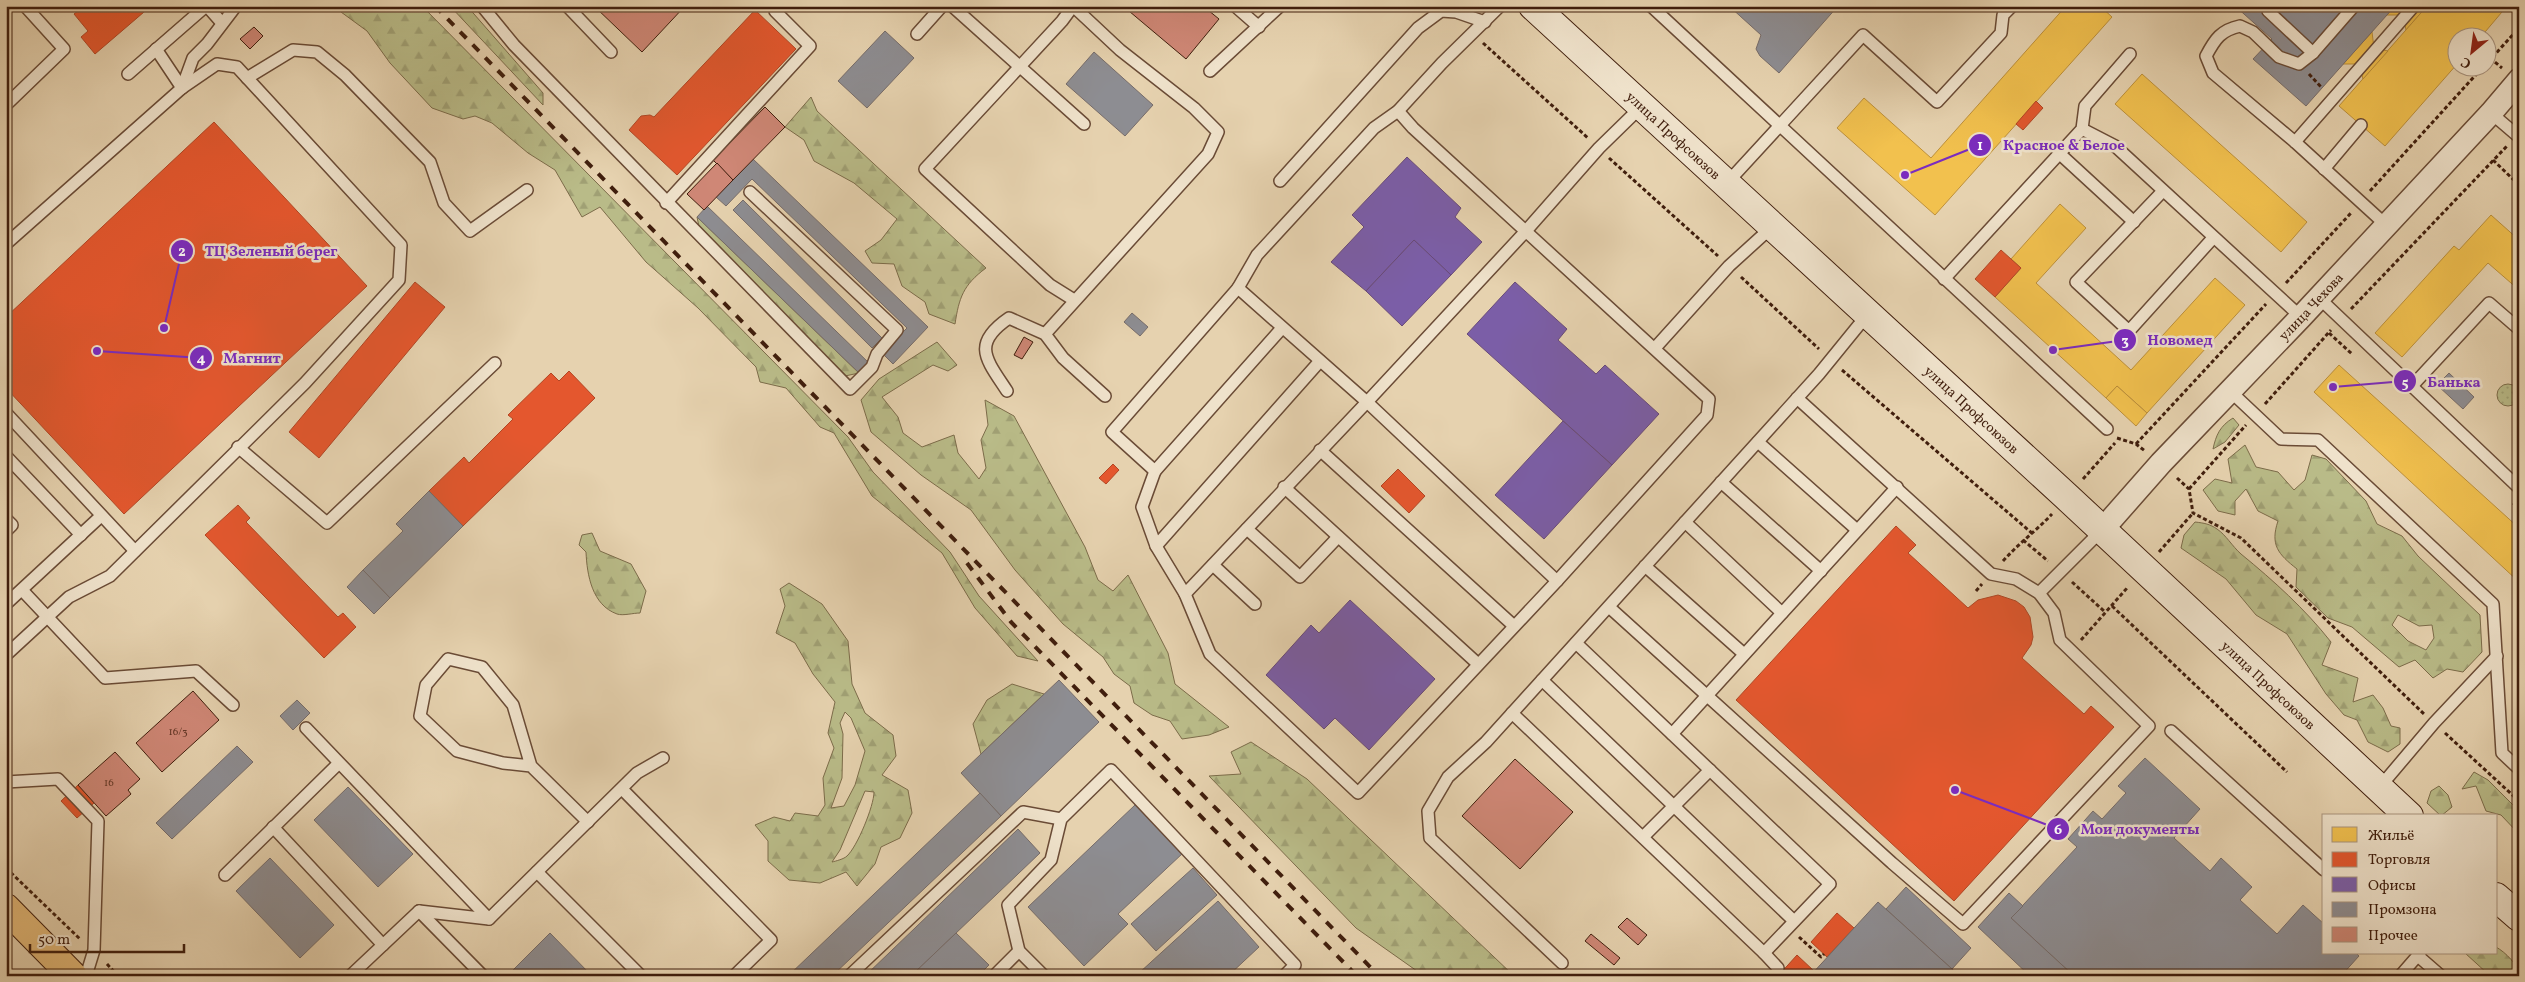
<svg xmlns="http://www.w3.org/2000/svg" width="2525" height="982" font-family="Vollkorn,serif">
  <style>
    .forest { fill: url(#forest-firs); stroke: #7c6c4a; fill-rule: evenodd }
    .park { fill: url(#park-dots); stroke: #7c6c4a }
    .homes { fill: #f2c14e; stroke: #bd903a }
    .shops { fill: #e4572e; stroke: #b34624 }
    .offices { fill: #7b5ea7; stroke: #694b79 }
    .industry { fill: #8d8d92; stroke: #766c6a }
    .building { fill: #cf8776; stroke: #401e0d }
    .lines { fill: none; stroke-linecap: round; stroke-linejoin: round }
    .service-casing { stroke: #6a4b36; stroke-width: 14 }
    .minor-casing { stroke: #6a4b36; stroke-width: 25 }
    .secondary-casing { stroke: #401e0d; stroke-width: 30 }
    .primary-casing { stroke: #401e0d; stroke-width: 30 }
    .path { stroke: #401e0d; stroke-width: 3; stroke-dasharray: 4 2.5; stroke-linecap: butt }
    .service { stroke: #efe2cb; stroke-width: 11 }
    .minor { stroke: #efe2cb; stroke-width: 22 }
    .secondary { stroke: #efe2cb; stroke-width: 28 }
    .primary { stroke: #e3b978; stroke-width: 28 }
    .rail { stroke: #401e0d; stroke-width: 4; stroke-dasharray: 9 9; stroke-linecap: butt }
    .labels { text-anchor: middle; stroke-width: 5; stroke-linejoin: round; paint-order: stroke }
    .number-label { font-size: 11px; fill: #643827 }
    .street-label { font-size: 14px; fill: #401e0d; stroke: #efe2cb }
    .leader { fill: none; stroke: #7b2cbf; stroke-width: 2 }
    .callout-dot { fill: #7b2cbf; stroke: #efe2cb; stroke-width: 2 }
    .mark-label { font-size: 15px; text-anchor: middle; font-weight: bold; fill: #fff }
    .callout-label { font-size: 15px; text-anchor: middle; font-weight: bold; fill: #7b2cbf; stroke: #efe2cb; stroke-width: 5; stroke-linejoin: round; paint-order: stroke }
  </style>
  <defs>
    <pattern id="forest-firs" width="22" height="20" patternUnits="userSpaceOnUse" patternTransform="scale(1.25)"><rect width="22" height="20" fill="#b9bb88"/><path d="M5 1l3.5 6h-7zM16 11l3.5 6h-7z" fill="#a0a074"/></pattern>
    <pattern id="park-dots" width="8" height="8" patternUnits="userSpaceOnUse" patternTransform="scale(1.25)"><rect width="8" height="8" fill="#b9bb88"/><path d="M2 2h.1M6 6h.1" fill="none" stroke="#a0a074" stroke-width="1.8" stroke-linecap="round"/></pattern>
  </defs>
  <rect width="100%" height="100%" fill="#e6d2af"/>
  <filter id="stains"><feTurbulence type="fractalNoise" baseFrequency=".004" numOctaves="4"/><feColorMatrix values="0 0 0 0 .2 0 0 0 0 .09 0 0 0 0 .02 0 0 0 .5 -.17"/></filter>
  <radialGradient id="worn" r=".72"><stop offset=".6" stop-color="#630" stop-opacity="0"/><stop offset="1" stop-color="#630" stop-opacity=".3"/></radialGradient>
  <g class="forest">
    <path d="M338,6H422L848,437L873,472L950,552L979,596L1038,661L1017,656L975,608L942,553L872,496L834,433L820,427L786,388L760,382L756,367L698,308L646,262L600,207L582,217L555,170L528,153L492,123L475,116L463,119L432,108L390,63L367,31L341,12Z"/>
    <path d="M450,6H467L543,93V105Z"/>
    <path d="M811,97L817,111L986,268C963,285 959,298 955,324L929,314L925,302L902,286L894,264L872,263L865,251L881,240L897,219L854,183L814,161L804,140L785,127Z"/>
    <path d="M697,217L859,373L845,376L792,328L701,236Z"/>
    <path d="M937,342L957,365L948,371L933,365L882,397L898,417L903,433L922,447L954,435L958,453L979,479L986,468L981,440L988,425L985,400L1014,416L1085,547L1098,580L1113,591L1128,575L1168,653L1175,684L1229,727L1209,735L1182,739L1170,721L1152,715L1134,703L1130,686L1114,674L1103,657L1063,624L1015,570L971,510L921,475L871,432L861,400L879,379Z"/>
    <path d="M2233,418L2239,425L2225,442L2213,449C2216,435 2220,426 2233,418Z"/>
    <path d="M2245,445L2256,467L2278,472L2294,490L2305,480L2312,455L2326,459L2366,501L2377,524L2402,536L2418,556L2480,615L2482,652L2463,672L2447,669L2433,678L2415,660L2399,667L2352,627L2328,618L2296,587L2297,569C2278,554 2270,545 2278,521L2258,511L2246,489L2235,501V515L2218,511L2203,490L2215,479L2232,483L2228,459ZM2398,615L2419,626L2432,625L2434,638L2426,650L2408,641L2392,625Z"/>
    <path d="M2195,522C2204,523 2210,524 2217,529C2226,535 2232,546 2241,554C2274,581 2305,609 2331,642L2322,665L2358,678L2353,702L2373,695L2383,708L2391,726L2400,728V744L2388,752L2368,742L2357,720L2344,715L2326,694L2287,634L2256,615L2226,579L2181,548L2184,535Z"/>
    <path d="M592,533L600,551L631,564L646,591L640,613C633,613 623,616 617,614C592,605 587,575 586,552L579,545L582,535Z"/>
    <path d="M789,583L822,604L848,641L852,684L865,713L893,735L896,756L882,775L908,790L912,813L900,838L881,847L875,864L857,886L846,872L820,883L789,880L768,861V841L755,825L774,817L790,821L795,813L818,816L825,805L823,778L834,748L828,733L835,702L813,674L795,643L776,633L785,606L780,589ZM845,712L851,718L865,751L855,785L844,806L831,808L842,778L843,734L840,723ZM865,791L874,792C874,806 857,847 847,856C844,859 836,861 832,862L840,850Z"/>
    <path d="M1012,684L1044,694L981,754L973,724L987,700Z"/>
    <path d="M1251,742L1307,779L1514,976H1424L1356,928L1209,776L1241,774L1231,752Z"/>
    <path d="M2474,772L2488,780L2519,811V834L2501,815L2486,811L2476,786L2462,789Z"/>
    <path d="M2439,786L2448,795L2452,807L2441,816L2427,803L2431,791Z"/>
    <path d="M2496,947C2505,952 2519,965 2519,976L2488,974L2465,953H2496Z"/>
  </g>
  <circle class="park" cx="2508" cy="395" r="11"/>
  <g class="homes">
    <path d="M2066,6H2100L2112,17L1935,215L1837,128L1864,98L1931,158Z"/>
    <path d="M2395,6H2427L2406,30L2403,15H2387Z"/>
    <path d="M2427,6H2507L2480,38H2458V63L2385,146L2339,106Z"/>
    <path d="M2372,32L2374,48L2388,51L2363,79L2359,64H2343Z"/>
    <path d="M2142,74L2307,222L2281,252L2115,104Z"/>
    <path d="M2060,204L2086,228L2036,283L2131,370L2215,278L2245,305L2147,413L2117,386L2106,398L1995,297L2021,268L2011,259Z"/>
    <path d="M2491,215L2519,240V290L2488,263L2402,357L2375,333L2454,246L2459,250Z"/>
    <path d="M2339,365L2519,528V582L2314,392Z"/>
    <path d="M2117,386L2147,413L2136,426L2106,398Z"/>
  </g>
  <g class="shops">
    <path d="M84,6H151L95,54L81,37L88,31L74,14Z"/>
    <path d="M755,10L796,49L677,175L629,130L641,116L650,115L654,117Z"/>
    <path d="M2036,101L2043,108L2023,130L2016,124Z"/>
    <path d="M214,122L367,286L124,514L6,388V317Z"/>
    <path d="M2001,250L2021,268L1995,297L1975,279Z"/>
    <path d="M415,282L445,307L319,458L289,432Z"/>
    <path d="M569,371L595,398L463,526L429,491L464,457L469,463L513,419L508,415L551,373L559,381Z"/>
    <path d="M1113,464L1119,470L1106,484L1099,478Z"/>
    <path d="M1398,469L1425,496L1409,513L1381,486Z"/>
    <path d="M238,505L250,518L246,522L338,617L343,613L356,627L324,658L205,535Z"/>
    <path d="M1896,526L1916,545L1908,553L1968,608L1978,600L1998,595L2016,601L2024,607L2030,617L2033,637L2031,645L2022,658L2084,714L2091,706L2114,727L1954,901L1736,700Z"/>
    <path d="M78,785L94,803L77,818L61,801Z"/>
    <path d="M1837,913L1854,928L1827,957L1811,942Z"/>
    <path d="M1797,955L1814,971L1810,976H1778Z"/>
  </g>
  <g class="offices">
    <path d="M1407,157L1461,208L1455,217L1482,242L1451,275L1414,240L1366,291L1331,262L1364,227L1352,215Z"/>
    <path d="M1414,240L1451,275L1402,326L1366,291Z"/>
    <path d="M1515,282L1567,329L1558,340L1596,374L1605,365L1659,414L1612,465L1467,334Z"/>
    <path d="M1563,421L1612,465L1544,539L1495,495Z"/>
    <path d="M1350,600L1435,679L1369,750L1335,718L1324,729L1266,675L1311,625L1319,633Z"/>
  </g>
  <g class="industry">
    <path d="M1729,6H1838L1779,73L1760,56L1756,49L1761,35Z"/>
    <path d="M2235,6H2395L2306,106L2253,59L2272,39Z"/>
    <path d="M885,31L914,58L867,108L838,81Z"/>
    <path d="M1094,52L1153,105L1125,136L1066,84Z"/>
    <path d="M753,159L928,327L893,364L882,353L907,328L752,179L726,206L716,197Z"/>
    <path d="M743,200L882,338L872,348L733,210Z"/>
    <path d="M707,206L869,363L859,373L697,217Z"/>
    <path d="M1132,313L1148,327L1140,336L1124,322Z"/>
    <path d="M2449,373L2474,397L2463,409L2437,385Z"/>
    <path d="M429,491L463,526L390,598L363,570L403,531L396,524Z"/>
    <path d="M363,570L390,598L374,614L347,587Z"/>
    <path d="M1059,680L1099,722L1001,816L961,773Z"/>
    <path d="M297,700L310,713L293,730L280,716Z"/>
    <path d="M237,746L253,762L172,839L156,823Z"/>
    <path d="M2145,758L2200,809L2174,838L2210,871L2221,858L2252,887L2240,900L2277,934L2303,905L2324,924V953H2356L2359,956L2341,976H2074L2011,918L2077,847L2068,839L2093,811L2102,819L2126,793L2118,786Z"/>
    <path d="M348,787L413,854L378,887L314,820Z"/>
    <path d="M980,793L1001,816L832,976H788Z"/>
    <path d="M1135,805L1183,853L1118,914L1128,924L1084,966L1028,907Z"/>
    <path d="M1018,829L1040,853L911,976H865Z"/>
    <path d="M270,858L334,925L300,958L236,891Z"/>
    <path d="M1193,868L1217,895L1156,951L1131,924Z"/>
    <path d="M1906,887L1971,948L1952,969L1886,909Z"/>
    <path d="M2009,893L2023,906L2011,918L2074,976H2030L1978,927Z"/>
    <path d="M1218,901L1259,947L1228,976H1142L1139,973Z"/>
    <path d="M1878,902L1952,969L1960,976H1810Z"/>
    <path d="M550,933L592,976H514L511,972Z"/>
    <path d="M956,933L989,965L978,976H911Z"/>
  </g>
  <g class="building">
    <path d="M594,6H685L642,52Z"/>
    <path d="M1123,6H1203L1219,19L1186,59Z"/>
    <path d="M254,27L263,36L250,49L240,39Z"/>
    <path d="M765,107L785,127L733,180L713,160Z"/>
    <path d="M717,163L733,180L704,210L687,194Z"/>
    <path d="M1024,337L1033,342L1022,359L1014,355Z"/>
    <path d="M193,691L219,720L162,772L136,743Z"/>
    <path d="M115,752L140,779L128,790L131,794L106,816L78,785Z"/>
    <path d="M1515,759L1573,812L1520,869L1462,816Z"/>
    <path d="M1627,918L1647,935L1638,945L1618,927Z"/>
    <path d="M1591,934L1620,958L1614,965L1585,941Z"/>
  </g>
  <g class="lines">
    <defs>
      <g id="service">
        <path d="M207,6L222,23"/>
        <path d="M482,6L514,45L850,389L872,367L877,354L897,330L750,192"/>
        <path d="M567,6L611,52"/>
        <path d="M952,6L1084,124"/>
        <path d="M1073,6L1062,21L925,169L1050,285L1074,300"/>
        <path d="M1235,6L1259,27"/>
        <path d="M1651,6L2107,429"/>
        <path d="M2272,6L2268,11L2313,53"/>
        <path d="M2354,6L2313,53L2299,64L2279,57L2253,32L2240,26C2221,30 2215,39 2206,56L2213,73L2295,142L2386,225"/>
        <path d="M917,34L942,6"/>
        <path d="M156,49L182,88"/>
        <path d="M1210,71L1280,6"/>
        <path d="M128,74L206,6"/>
        <path d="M247,78L293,50L317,52L345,75L430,162L444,203L470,231L527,190"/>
        <path d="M182,88L193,58L207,44L236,6"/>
        <path d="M6,105L64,49L25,6"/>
        <path d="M2491,113L2519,137"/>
        <path d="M2082,129L2115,146L2301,317"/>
        <path d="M2295,142L2414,6"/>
        <path d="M2060,154L2134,222"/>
        <path d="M2324,169L2361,125"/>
        <path d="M1280,181L1418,28L1441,11L1456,12L1485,22"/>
        <path d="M1727,183L1863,35L1937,102L2001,33L2003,15L2012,6"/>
        <path d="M2162,192L2076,282L2129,331L2213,238"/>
        <path d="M666,203L810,46L775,11"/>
        <path d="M6,244L182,88L217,64L237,67L401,245L399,280L305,383L110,576L69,597L6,655"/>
        <path d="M1944,279L2082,129L2085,106L2130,54"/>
        <path d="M1238,288L1367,402L1557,581"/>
        <path d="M2319,298L2519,488"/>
        <path d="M1282,328L1155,471L1112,432L1238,288L1257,255L1374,128L1398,111L1442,63L1500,6"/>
        <path d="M1045,334L1208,154L1218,132L1194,108L1120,50L1073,6"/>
        <path d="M1655,348L1729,266L1773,226"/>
        <path d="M2412,386L2489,303L2519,329"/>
        <path d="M2229,390L2281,439L2318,440L2493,604L2502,753L2519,769"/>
        <path d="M1007,391C986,359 971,344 1009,318L1045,334L1063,358L1105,396"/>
        <path d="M6,413L135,551"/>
        <path d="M1758,442L1857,530"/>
        <path d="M238,447L327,523L495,363"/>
        <path d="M1320,450L1514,626"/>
        <path d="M6,456L81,535"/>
        <path d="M1155,471L1142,507L1156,546L1185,594L1210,654L1358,793L1557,581L1707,415L1709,399L1413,128L1398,111"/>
        <path d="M1721,482L1821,571"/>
        <path d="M1284,487L1478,664"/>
        <path d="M6,519L12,525L6,531"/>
        <path d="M1685,522L1782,613"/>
        <path d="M1247,529L1300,577L1338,537"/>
        <path d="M1156,546L1320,361"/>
        <path d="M1213,565L1255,604"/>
        <path d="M1645,566L1744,654"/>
        <path d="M22,590L105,678L196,671L233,705"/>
        <path d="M2039,593L2102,530"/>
        <path d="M1185,594L1367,402L1525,232L1599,148L1642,106"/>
        <path d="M6,604L101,516"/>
        <path d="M1609,607L1892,863L1963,924L2149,726L2060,640L2054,613L2039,593L2016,579L1991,574L1797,398"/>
        <path d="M1542,680L1794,921"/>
        <path d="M1512,713L1764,953L1830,884L1576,643"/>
        <path d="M306,728L489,919"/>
        <path d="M2171,731L2324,870"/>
        <path d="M1672,734L1897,487"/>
        <path d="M531,766L503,763L457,751L420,716L426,685L448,659L482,667L513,705L531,766L588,822"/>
        <path d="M6,782L58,779L98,821L94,950L86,976"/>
        <path d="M2379,788L2434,723L2497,656"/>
        <path d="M622,789L771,940L734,976"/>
        <path d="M273,827L383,945"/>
        <path d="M1643,837L1710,770"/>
        <path d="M537,872L641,976"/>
        <path d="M225,875L338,764"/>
        <path d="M419,911L483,976"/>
        <path d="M1764,953L1778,968"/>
        <path d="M2418,956L2441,976"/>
        <path d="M1562,963L1430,838L1428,811L1448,777L1486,742L1819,374L1867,315"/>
        <path d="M350,976L419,911L489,919L637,773L663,758"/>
        <path d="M849,976L1023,812L1061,819"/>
        <path d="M994,976L1019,951"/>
        <path d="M1044,976L1019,951L1008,905L1051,860L1061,819L1111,770L1295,965L1284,976"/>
        <path d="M2400,976L2420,953"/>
      </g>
      <g id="minor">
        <path id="s1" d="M2102,530L2161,463L2301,317L2491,113L2519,80"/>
      </g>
      <g id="secondary">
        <path id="s2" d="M1533,6L2067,497L2409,816"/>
        <path d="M2496,897L2519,917"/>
      </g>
      <path id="primary" d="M6,908L73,976"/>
    </defs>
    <use href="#service" class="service-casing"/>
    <use href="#minor" class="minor-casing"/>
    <use href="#secondary" class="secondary-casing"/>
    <use href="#primary" class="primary-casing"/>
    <g class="path">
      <path d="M1483,43L1588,138"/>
      <path d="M2490,58L2502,68"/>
      <path d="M2488,62L2519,28"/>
      <path d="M2309,74L2322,88"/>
      <path d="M1609,158L1718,256"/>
      <path d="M2493,160L2519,185"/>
      <path d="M2370,191L2482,68"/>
      <path d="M1741,277L1819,349"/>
      <path d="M2286,283L2351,213"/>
      <path d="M2351,309L2507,146"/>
      <path d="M2329,333L2352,354"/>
      <path d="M1842,370L2033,534"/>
      <path d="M2265,404L2331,330"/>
      <path d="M2117,438L2136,444L2145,451"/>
      <path d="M2136,444L2266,304"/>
      <path d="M2177,478L2189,489L2193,513L2241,538L2424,714"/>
      <path d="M2083,479L2115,443"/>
      <path d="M2189,489L2246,425"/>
      <path d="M2513,503L2519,508"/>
      <path d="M2023,540L2048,561"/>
      <path d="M2159,552L2193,513"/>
      <path d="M2003,561C2018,544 2036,531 2052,514"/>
      <path d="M2072,582L2105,612"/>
      <path d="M1976,591L1982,584"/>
      <path d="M2112,606L2287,772"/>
      <path d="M2081,640L2128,587"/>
      <path d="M2445,733L2519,801"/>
      <path d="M6,868L80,939"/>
      <path d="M1799,937L1821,957L1824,954"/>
      <path d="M107,964L118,976"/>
      <path d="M6,965L16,976"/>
    </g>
    <use href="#service" class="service"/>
    <use href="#minor" class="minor"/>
    <use href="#secondary" class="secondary"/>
    <use href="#primary" class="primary"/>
    <g class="rail">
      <path d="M435,6L1379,976"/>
      <path d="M967,563L1011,622L1357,976"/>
    </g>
  </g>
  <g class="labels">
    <g class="number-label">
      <text x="178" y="735">16/3</text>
      <text x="109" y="786">16</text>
    </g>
    <g class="street-label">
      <text dy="5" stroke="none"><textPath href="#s2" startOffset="191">улица Профсоюзов</textPath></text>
      <text dy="5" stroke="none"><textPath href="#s1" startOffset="306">улица Чехова</textPath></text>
      <text dy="5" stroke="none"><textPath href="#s2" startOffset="596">улица Профсоюзов</textPath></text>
      <text dy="5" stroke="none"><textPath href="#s2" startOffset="1001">улица Профсоюзов</textPath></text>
    </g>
  </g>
  <path class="leader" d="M1905 175L1980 145M164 328L182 251M2053 350L2125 340M97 351L201 358M2333 387L2405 381M1955 790L2058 829"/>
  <g class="callout-dot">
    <circle cx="1905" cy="175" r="5"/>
    <circle cx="164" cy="328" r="5"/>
    <circle cx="2053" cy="350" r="5"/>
    <circle cx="97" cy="351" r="5"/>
    <circle cx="2333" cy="387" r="5"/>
    <circle cx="1955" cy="790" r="5"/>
    <circle cx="1980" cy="145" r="12"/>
    <circle cx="182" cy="251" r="12"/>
    <circle cx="2125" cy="340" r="12"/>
    <circle cx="201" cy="358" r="12"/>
    <circle cx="2405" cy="381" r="12"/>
    <circle cx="2058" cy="829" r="12"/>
  </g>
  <g class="mark-label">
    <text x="1980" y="150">1</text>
    <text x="182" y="256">2</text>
    <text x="2125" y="345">3</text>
    <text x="201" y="363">4</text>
    <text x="2405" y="387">5</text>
    <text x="2058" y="834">6</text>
  </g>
  <g class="callout-label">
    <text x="2064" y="150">Красное &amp; Белое</text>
    <text x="271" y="256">ТЦ Зеленый берег</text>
    <text x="2180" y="345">Новомед</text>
    <text x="252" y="363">Магнит</text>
    <text x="2454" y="387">Банька</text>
    <text x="2140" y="834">Мои документы</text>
  </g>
  <rect width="2525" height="982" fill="none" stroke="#e6d2af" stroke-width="25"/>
  <rect x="8" y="8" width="2510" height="967" fill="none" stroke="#401e0d" stroke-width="2.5"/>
  <rect x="12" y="12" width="2500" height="957" fill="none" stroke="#401e0d"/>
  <rect x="2322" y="814" width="175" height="140" fill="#efe2cb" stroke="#a9947f"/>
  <rect x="2332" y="827" width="25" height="15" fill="#f2c14e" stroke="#a9947f"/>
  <text x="2368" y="840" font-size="15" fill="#401e0d">Жильё</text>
  <rect x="2332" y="852" width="25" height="15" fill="#e4572e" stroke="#a9947f"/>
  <text x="2368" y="864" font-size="15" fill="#401e0d">Торговля</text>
  <rect x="2332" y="877" width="25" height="15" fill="#7b5ea7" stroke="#a9947f"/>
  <text x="2368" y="890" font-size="15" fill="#401e0d">Офисы</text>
  <rect x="2332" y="902" width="25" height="15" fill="#8d8d92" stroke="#a9947f"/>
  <text x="2368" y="914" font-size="15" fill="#401e0d">Промзона</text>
  <rect x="2332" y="927" width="25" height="15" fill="#cf8776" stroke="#a9947f"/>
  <text x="2368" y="940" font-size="15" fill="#401e0d">Прочее</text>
  <g transform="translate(2472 52) rotate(209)"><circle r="24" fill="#efe2cb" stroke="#a9947f"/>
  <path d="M0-4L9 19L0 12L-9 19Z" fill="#8f2418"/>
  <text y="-8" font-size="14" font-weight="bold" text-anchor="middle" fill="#401e0d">С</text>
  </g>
  <path d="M30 944v8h154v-8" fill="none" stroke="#401e0d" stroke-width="2.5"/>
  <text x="38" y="944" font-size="15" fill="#401e0d" stroke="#efe2cb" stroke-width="4" paint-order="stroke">50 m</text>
  <rect width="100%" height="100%" filter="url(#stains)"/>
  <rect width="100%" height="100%" fill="url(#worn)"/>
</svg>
